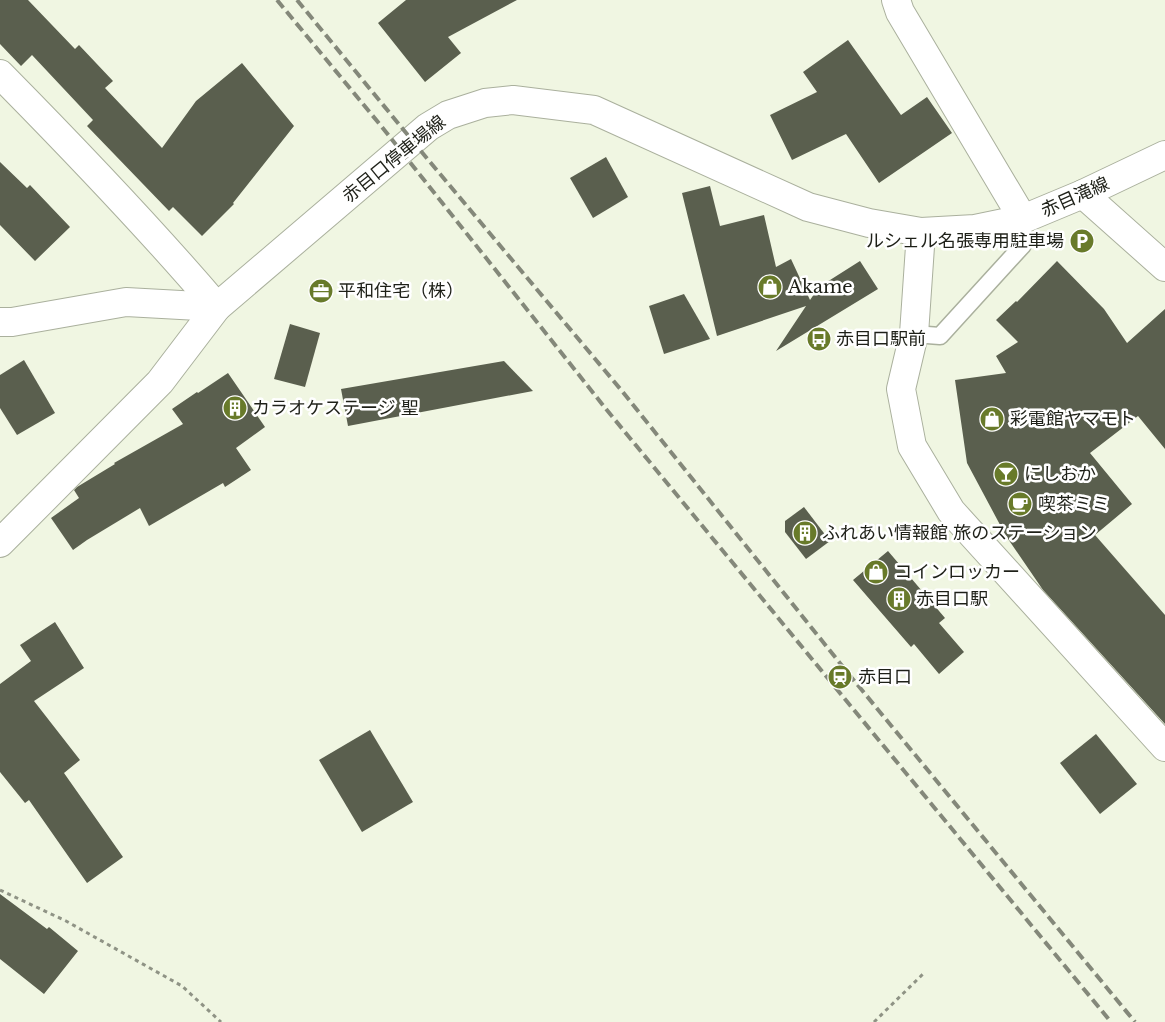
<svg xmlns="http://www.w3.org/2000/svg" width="1165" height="1022" font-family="'Libre Baskerville','Noto Sans JP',serif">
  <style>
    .building { fill: #5a5f4e }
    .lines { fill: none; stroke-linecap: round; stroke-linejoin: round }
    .lane-casing { stroke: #aab09d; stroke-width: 19 }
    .street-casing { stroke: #aab09d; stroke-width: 30 }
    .secondary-casing { stroke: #aab09d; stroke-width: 30 }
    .path { stroke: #8f9385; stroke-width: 3; stroke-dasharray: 4 4; stroke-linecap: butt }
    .lane { stroke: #fff; stroke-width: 16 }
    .street { stroke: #fff; stroke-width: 28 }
    .secondary { stroke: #fff; stroke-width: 28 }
    .rail { stroke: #84887a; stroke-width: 4; stroke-dasharray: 10 5; stroke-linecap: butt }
    .labels { text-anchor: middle; stroke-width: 5; stroke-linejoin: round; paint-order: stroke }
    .street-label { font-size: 18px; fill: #1e2018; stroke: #fff }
    .poi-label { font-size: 18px; fill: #1e2018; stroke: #fff; text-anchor: start }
  </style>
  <rect width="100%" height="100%" fill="#f0f6e2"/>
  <g class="building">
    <path d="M0,0H28L75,49L79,45L113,81L105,88L162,148L196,101L242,63L294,126L233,203L234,204L202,236L173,207L169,211L87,126L93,120L32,55L21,66L0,44Z"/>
    <path d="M406,0H517L448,37L461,53L425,82L378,23Z"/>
    <path d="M848,40L901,115L927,97L952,133L879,183L846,134L792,160L770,115L817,92L803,72Z"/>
    <path d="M606,157L628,197L593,218L570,178Z"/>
    <path d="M0,162L27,188L30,185L70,227L35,261L0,225Z"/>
    <path d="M710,186L720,226L764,215L776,267L791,259L810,300L819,287L860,261L878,289L776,351L806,306L717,336L682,193Z"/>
    <path d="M1057,261L1104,309L1127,343L1165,309V449L1138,416L1090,453L1132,504L1095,535L1165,615V724L1043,590L1006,536L967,463L955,380L1006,373L996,356L1018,342L996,320L1016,301L1017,302Z"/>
    <path d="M684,294L710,339L664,354L649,306Z"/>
    <path d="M290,324L320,333L305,387L274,379Z"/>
    <path d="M24,360L55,413L17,435L0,408V375Z"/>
    <path d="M504,361L533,391L348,426L341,389Z"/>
    <path d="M228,373L265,427L236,448L251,470L225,487L223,483L149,526L140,508L87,540L73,550L51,518L79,498L74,490L77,487L115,464L114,463L183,424L172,409L197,392L198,393Z"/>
    <path d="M804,507L830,541L806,559L785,532V521Z"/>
    <path d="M888,551L945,618L939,623L964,652L939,674L914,644L911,647L853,580Z"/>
    <path d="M55,622L84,668L34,701L80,760L64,773L123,857L87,883L29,800L25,803L0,772V684L31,661L20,645Z"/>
    <path d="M370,730L413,802L362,832L319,760Z"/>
    <path d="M1096,734L1137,784L1100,814L1060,763Z"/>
    <path d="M0,894L47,929L49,927L78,951L44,994L0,959Z"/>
  </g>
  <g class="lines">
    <defs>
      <path id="lane" d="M914,334L940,336L1023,245V219"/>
      <g id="street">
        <path d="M896,0L900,12L1023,219"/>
        <path d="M0,74C75,150 148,226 217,307L160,382L0,543"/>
        <path d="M1083,194L1165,267"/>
        <path d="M921,232L914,334L901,389L912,446L951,511L1165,747"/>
      </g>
      <path id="secondary" d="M0,322H12L126,302L217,307L428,127L448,115L485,103L513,100L594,110L808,207L869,223L921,232L975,229L1023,219L1083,194L1165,155"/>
    </defs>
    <use href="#lane" class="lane-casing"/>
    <use href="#street" class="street-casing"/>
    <use href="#secondary" class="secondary-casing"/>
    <g class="path">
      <path d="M0,890L66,921L182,986L221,1022"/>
      <path d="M874,1022L924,973"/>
    </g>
    <use href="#lane" class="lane"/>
    <use href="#street" class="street"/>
    <use href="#secondary" class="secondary"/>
    <g class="rail">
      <path d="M277,0L382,127L606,409L1111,1022"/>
      <path d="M297,0L425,156L622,391L847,672L1135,1022"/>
    </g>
  </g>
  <defs>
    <symbol id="parking-disc" viewBox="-11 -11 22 22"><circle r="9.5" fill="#687a2a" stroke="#fff"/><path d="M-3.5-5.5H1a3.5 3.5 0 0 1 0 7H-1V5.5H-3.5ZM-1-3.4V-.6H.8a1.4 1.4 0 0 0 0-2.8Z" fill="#fff"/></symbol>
    <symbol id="shop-disc" viewBox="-11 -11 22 22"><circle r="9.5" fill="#687a2a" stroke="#fff"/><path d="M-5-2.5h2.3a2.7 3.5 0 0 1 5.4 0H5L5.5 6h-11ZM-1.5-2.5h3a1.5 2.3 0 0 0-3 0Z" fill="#fff"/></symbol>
    <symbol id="office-disc" viewBox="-11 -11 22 22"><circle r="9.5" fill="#687a2a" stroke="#fff"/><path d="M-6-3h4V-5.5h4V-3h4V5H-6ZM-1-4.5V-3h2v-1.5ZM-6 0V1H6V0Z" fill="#fff"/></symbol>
    <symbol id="bus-disc" viewBox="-11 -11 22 22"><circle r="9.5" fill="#687a2a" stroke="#fff"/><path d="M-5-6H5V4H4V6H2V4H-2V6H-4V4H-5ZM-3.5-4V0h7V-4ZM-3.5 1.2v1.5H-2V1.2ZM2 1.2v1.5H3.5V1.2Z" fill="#fff"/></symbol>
    <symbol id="building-disc" viewBox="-11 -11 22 22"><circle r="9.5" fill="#687a2a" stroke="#fff"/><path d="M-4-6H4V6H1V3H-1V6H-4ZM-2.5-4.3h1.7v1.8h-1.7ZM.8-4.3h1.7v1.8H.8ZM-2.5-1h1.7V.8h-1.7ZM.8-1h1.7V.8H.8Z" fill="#fff"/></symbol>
    <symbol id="bar-disc" viewBox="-11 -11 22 22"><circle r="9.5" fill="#687a2a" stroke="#fff"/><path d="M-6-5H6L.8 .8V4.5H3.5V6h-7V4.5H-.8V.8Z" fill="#fff"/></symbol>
    <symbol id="cafe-disc" viewBox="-11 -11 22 22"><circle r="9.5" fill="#687a2a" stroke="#fff"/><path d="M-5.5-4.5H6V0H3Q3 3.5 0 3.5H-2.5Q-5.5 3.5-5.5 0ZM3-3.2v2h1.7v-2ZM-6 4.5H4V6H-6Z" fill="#fff"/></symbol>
    <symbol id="station-disc" viewBox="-11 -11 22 22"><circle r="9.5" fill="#687a2a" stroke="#fff"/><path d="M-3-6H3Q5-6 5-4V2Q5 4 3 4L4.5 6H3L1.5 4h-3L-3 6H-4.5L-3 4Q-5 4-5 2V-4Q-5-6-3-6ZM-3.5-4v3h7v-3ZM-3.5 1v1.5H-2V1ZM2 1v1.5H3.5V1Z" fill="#fff"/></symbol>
  </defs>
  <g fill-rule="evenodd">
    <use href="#parking-disc" x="1068" y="227" width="28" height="28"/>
    <use href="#shop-disc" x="756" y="273" width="28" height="28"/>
    <use href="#office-disc" x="307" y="277" width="28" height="28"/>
    <use href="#bus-disc" x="805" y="325" width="28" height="28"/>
    <use href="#building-disc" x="221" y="394" width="28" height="28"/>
    <use href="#shop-disc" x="978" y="405" width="28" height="28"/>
    <use href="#bar-disc" x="992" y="460" width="28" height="28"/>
    <use href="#cafe-disc" x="1006" y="490" width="28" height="28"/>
    <use href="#building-disc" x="791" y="519" width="28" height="28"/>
    <use href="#shop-disc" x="862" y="558" width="28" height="28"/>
    <use href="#building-disc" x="885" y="585" width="28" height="28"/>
    <use href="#station-disc" x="826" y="663" width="28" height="28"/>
  </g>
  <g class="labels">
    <g class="street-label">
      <text transform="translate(394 159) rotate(-39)" y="6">赤目口停車場線</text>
      <text transform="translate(1075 197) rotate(-24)" y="6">赤目滝線</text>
    </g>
    <g class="poi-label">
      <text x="1064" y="247" text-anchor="end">ルシェル名張専用駐車場</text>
      <text x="788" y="293">Akame</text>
      <text x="338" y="297">平和住宅（株）</text>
      <text x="836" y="345">赤目口駅前</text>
      <text x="252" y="414">カラオケステージ 聖</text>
      <text x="1010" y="425">彩電館ヤマモト</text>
      <text x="1024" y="480">にしおか</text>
      <text x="1038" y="510">喫茶ミミ</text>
      <text x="822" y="539">ふれあい情報館 旅のステーション</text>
      <text x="894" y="578">コインロッカー</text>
      <text x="916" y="605">赤目口駅</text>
      <text x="858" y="683">赤目口</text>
    </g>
  </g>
</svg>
